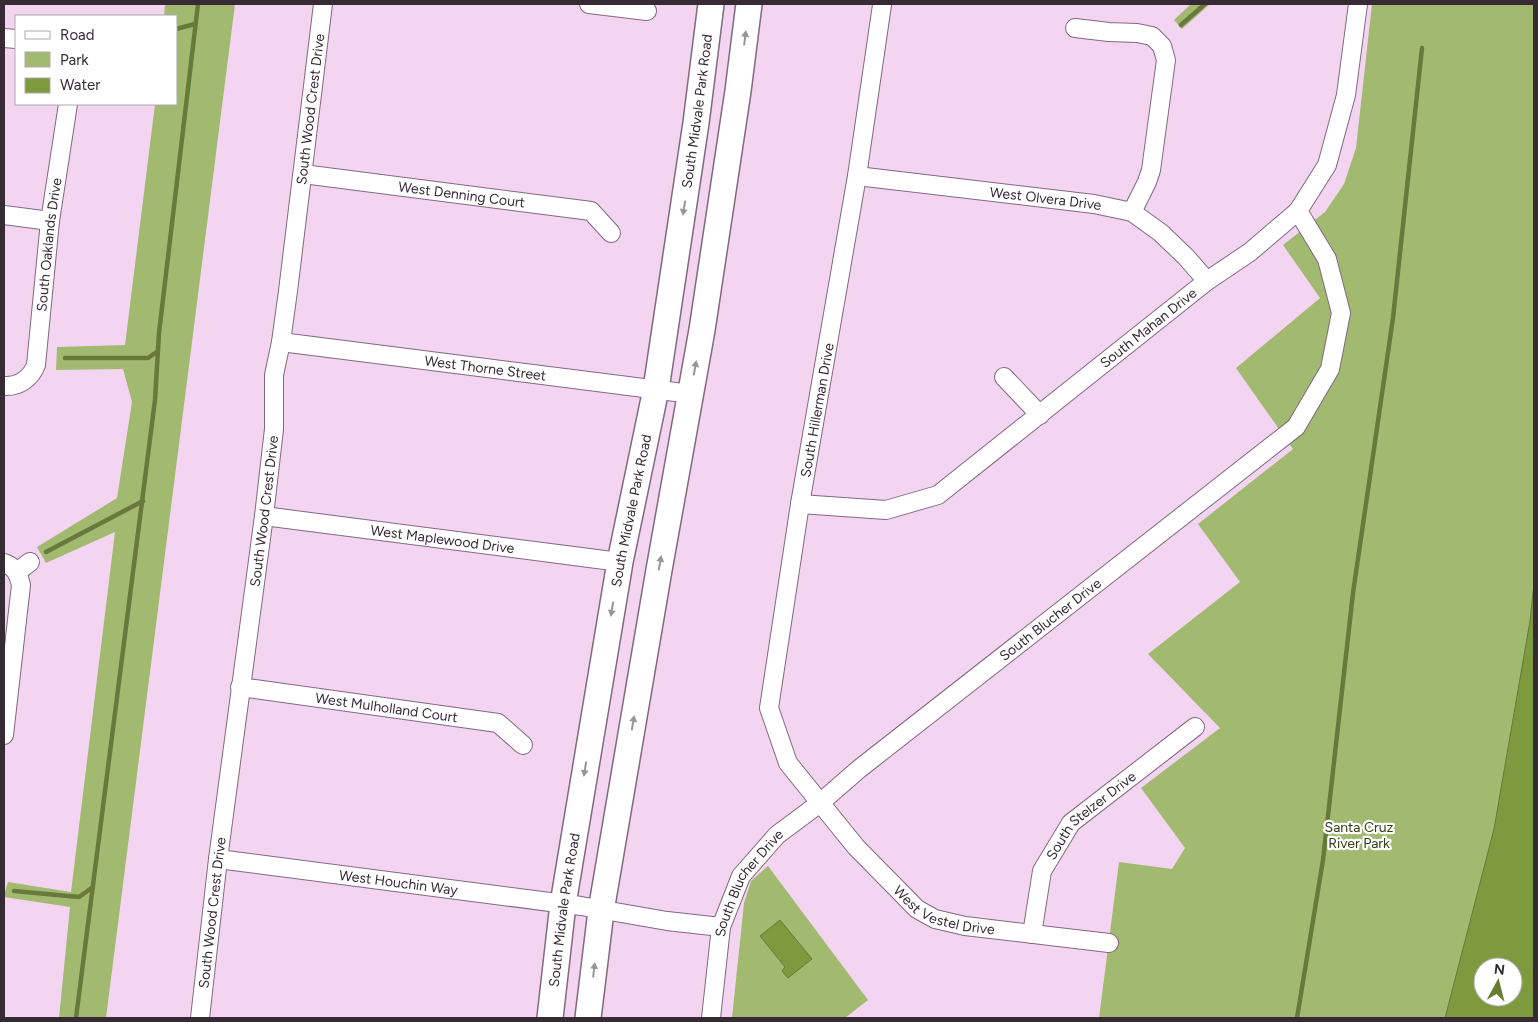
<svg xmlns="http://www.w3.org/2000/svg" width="1538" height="1022" font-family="Figtree,sans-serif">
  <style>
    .green { fill: #a1ba6f; fill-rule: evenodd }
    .water { fill: #7e9a3f; stroke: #68793c; fill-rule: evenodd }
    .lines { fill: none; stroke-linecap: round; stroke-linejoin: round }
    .stream { stroke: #68793c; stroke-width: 4.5 }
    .street-casing { stroke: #826881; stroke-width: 20 }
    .secondary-casing { stroke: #826881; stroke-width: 28 }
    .street { stroke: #fff; stroke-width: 18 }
    .secondary { stroke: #fff; stroke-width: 25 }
    .oneway { fill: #9a959a }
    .labels { text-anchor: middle; stroke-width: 4.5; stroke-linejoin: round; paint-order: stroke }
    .street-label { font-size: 14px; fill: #362b35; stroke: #fff }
    .park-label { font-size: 14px; fill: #313d17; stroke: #fff }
  </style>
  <rect width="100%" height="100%" fill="#f3d5f1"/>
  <g class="green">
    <path d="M165,4H235L106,1018H59L70,907L4,897V895L8,882L71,892L115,532L46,563L37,547L117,498L132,402L123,369L56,370L57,347L125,345L155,104H176V16H164Z"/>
    <path d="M1191,4H1210L1182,29L1174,20Z"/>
    <path d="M1372,4H1534V1018H1099L1119,862L1172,869L1185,848L1141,788L1220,728L1148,654L1240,582L1198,524L1293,449L1236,368L1320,298L1283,245L1325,212L1344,184L1356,148ZM1483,967H1513V997H1483Z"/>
    <path d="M768,866L868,1000L845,1018H732L744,903L751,881Z"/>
  </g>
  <g class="water">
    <path d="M1534,583V1018H1445L1494,829L1530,621ZM1483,967H1513V997H1483Z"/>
    <path d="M780,920L812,959L788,978L782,971L785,967L760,936Z"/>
  </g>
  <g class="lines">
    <g class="stream">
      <path d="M1181,25L1205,4"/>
      <path d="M176,29L195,24"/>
      <path d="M65,358H148L158,351"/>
      <path d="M46,552L143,501"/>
      <path d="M14,891L79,897L93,887"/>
      <path d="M76,1018L155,400L159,333L198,4"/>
      <path d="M1297,1018L1323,860L1353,593L1393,318L1422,48"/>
    </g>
    <defs>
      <g id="street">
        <path d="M589,4L647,11"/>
        <path id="s1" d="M882,5L857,176L800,504L769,708L788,763L856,847L917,909L935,919L965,926L1109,943"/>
        <path d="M1075,28L1109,32L1137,33L1152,36L1162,46L1166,60L1151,170L1147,182L1132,212"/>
        <path d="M4,38L16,39"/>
        <path id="s2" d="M303,174L591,211L611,233"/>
        <path id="s3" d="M857,176L1094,204L1132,212L1161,233L1186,257L1207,281"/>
        <path d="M4,215L50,221"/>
        <path id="s4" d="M281,342L691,394"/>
        <path d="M1004,377L1040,415"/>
        <path id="s5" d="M4,386C19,387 31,378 36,365L50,221L68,104"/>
        <path id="s6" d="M800,504L886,510L938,495L1207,281L1250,252L1298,211L1327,165L1346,95L1358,4"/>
        <path id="s7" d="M264,516L620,562"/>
        <path d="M4,563C15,567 18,573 21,585L4,735"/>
        <path d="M17,572L30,562"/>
        <path id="s8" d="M240,687L498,723L523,745"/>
        <path id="s9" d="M218,859L581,906L667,921L721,927"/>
        <path id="s10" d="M1032,934L1042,871L1071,823L1195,727"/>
        <path id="s11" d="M200,1018L218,859L264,516L274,429V375L281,342L288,291L323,4"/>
        <path id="s12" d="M711,1018L721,927L741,876L777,835L820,803L859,769L1296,427L1330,369L1341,313L1327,259L1298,211"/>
      </g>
      <g id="secondary">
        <path id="s13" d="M550,1018L563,904L620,562L656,389L696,123L711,4"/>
        <path d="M588,1018L601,911L659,570L702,330L738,91L749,4"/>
      </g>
    </defs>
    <use href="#street" class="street-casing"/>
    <use href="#secondary" class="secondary-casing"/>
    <use href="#street" class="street"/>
    <use href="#secondary" class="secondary"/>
  </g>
  <defs><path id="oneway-solid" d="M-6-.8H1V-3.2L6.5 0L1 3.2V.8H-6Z" transform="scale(1.25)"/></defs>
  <g class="oneway">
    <use href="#oneway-solid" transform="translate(745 38) rotate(-83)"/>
    <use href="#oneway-solid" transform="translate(684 208) rotate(99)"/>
    <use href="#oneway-solid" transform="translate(695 368) rotate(-80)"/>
    <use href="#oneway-solid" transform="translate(660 563) rotate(-80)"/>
    <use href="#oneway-solid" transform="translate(612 609) rotate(99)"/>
    <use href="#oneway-solid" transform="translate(633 723) rotate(-80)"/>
    <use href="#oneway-solid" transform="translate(585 769) rotate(99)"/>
    <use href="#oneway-solid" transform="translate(594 970) rotate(-83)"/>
  </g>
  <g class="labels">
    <g class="street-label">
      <text dy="5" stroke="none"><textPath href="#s11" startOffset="916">South Wood Crest Drive</textPath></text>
      <text dy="5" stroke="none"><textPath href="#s13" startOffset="919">South Midvale Park Road</textPath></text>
      <text dy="5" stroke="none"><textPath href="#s2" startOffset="160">West Denning Court</textPath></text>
      <text dy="5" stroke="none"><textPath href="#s3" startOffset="190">West Olvera Drive</textPath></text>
      <text dy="5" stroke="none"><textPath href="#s5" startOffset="162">South Oaklands Drive</textPath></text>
      <text dy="5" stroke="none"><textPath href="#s6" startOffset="409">South Mahan Drive</textPath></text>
      <text dy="5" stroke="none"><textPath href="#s4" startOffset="206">West Thorne Street</textPath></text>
      <text transform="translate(817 410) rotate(-80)" y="5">South Hillerman Drive</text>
      <text dy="5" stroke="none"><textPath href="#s11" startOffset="511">South Wood Crest Drive</textPath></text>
      <text dy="5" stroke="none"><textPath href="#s13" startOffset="514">South Midvale Park Road</textPath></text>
      <text dy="5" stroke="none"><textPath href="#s7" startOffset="180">West Maplewood Drive</textPath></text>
      <text dy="5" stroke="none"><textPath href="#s12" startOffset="549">South Blucher Drive</textPath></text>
      <text dy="5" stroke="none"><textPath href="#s8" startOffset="148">West Mulholland Court</textPath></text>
      <text dy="5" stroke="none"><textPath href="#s10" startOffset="139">South Stelzer Drive</textPath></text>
      <text dy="5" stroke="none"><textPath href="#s9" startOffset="182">West Houchin Way</textPath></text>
      <text dy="5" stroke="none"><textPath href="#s12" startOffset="144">South Blucher Drive</textPath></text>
      <text dy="5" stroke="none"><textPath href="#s1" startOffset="991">West Vestel Drive</textPath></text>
      <text dy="5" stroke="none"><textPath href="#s13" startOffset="109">South Midvale Park Road</textPath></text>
      <text dy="5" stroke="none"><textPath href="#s11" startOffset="106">South Wood Crest Drive</textPath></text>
    </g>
    <g class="park-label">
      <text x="1359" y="832">Santa Cruz<tspan x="1359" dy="16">River Park</tspan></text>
    </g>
  </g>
  <rect width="1538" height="1022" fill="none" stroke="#362b35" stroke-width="10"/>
  <rect x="15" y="15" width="162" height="90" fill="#ffffff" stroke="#afaaae"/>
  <rect x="25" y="31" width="25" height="8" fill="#ffffff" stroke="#afaaae"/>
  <text x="60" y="40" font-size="15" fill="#362b35">Road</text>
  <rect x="25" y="52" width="25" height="15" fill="#a1ba6f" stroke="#afaaae"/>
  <text x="60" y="65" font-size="15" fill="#362b35">Park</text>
  <rect x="25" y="78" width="25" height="15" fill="#7e9a3f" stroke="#afaaae"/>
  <text x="60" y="90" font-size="15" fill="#362b35">Water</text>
  <g transform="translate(1498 982) rotate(7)"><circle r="24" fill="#ffffff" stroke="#afaaae"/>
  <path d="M0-4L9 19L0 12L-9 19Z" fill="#677e30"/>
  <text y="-8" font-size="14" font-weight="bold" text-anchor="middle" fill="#362b35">N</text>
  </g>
</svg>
